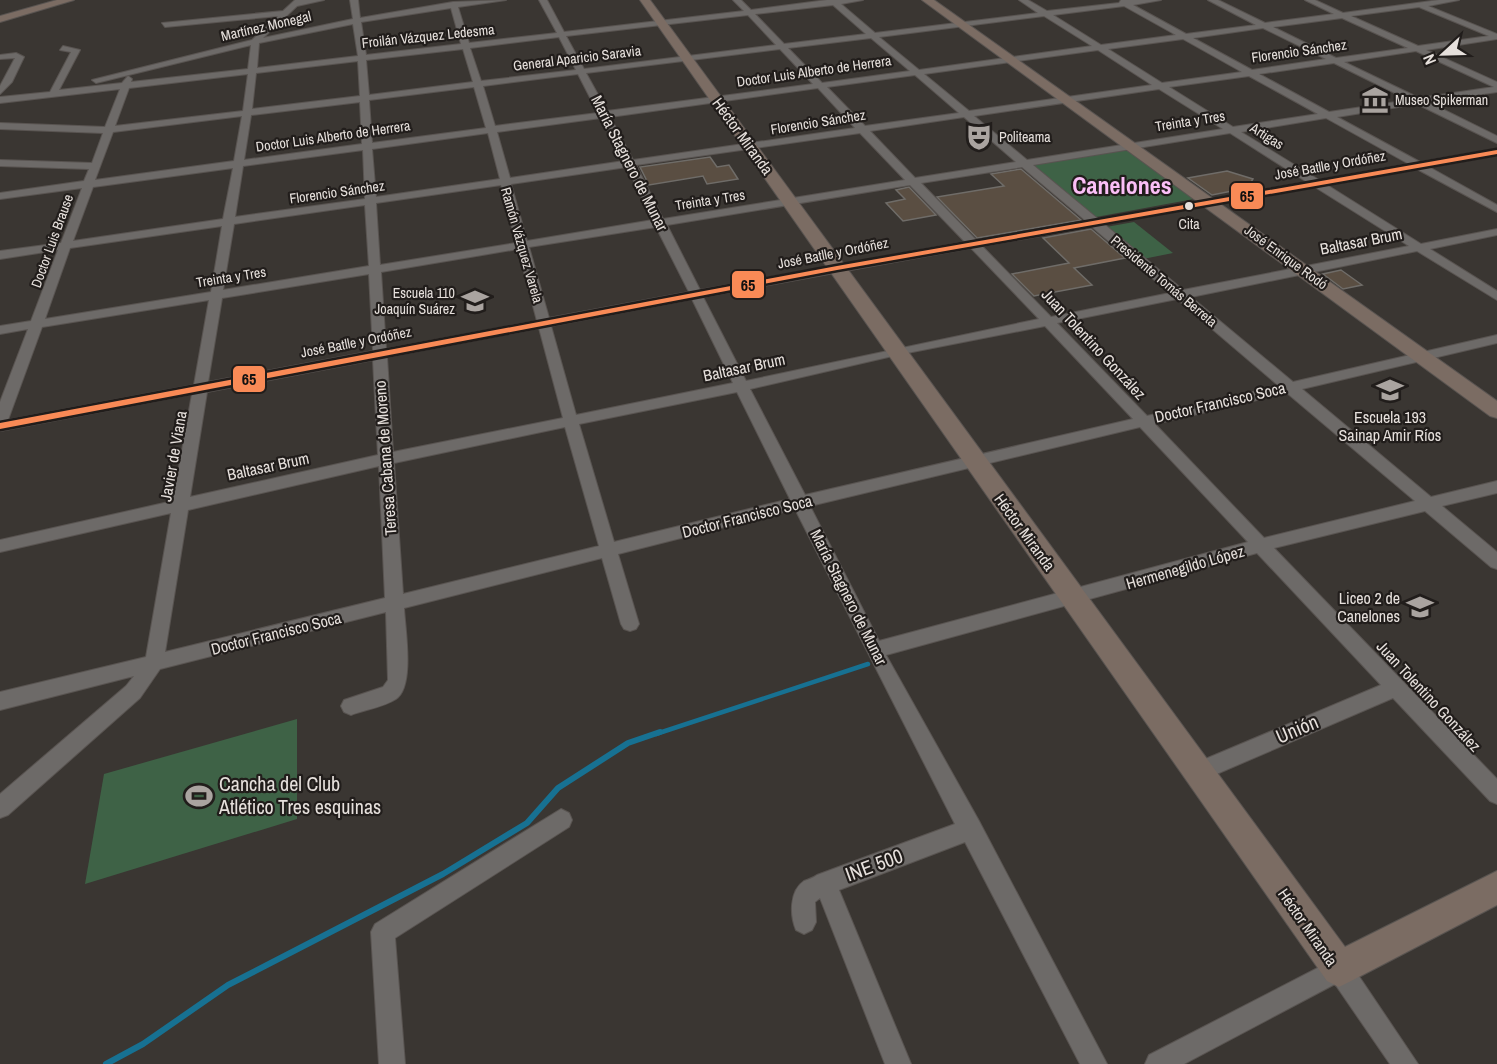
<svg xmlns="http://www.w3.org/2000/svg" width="1497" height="1064" font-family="'Archivo Narrow',sans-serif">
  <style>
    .green { fill: #3e6246 }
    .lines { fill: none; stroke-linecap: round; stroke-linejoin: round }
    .stream-far1 { stroke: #177192; stroke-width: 4.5 }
    .stream { stroke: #177192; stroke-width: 6 }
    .building { fill: #5a4e42; stroke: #6f6c68; stroke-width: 1.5 }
    .minor-casing { stroke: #595451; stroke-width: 2 }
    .highway-casing { stroke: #595451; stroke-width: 2 }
    .minor { fill: #6d6a68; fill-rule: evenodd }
    .highway { fill: #7b6c63; fill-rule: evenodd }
    .bus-1-casing { stroke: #211d1b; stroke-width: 5 }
    .bus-1 { fill: #f98a56; fill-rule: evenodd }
    .bus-dot { fill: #e6e0dc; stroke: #211d1b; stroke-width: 2 }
    .labels { text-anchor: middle; stroke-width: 4.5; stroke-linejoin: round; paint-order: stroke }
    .far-street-label { font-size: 14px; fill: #e6e0dc; stroke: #211d1b }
    .far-poi-label { font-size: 14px; fill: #e6e0dc; stroke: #211d1b; text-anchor: start }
    .bus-label { font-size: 14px; fill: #e6e0dc; stroke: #211d1b }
    .street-label { font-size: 16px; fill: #e6e0dc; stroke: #211d1b }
    .poi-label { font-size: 16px; fill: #e6e0dc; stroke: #211d1b }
    .near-street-label { font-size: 20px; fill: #e6e0dc; stroke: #211d1b }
    .near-poi-label { font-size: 20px; fill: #e6e0dc; stroke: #211d1b; text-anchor: start }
    .far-town-label { font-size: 24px; font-weight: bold; fill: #fbbff7; stroke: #211d1b }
    .line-badge { stroke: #211d1b; stroke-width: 2 }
    .pale-badge-label { font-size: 16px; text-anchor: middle; font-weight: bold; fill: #111 }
  </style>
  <rect width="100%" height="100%" fill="#3a3632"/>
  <g class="green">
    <path d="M1126,149L1194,199L1096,217L1033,165Z"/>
    <path d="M1134,222L1173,253L1143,259L1106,227Z"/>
    <path d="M297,719V819L85,884L104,774Z"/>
  </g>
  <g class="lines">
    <path class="stream-far1" d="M656,734L868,664"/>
    <path class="stream" d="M106,1064L143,1044L228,985L443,874L527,823L558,788L628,743L660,732"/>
  </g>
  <g class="building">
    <path d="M710,157L717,167L729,165L738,179L707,184L703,176L649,185L640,167Z"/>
    <path d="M1021,169L1081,220L977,238L937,197L1004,186L991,174Z"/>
    <path d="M1227,171L1253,179L1247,188L1212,195L1188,178Z"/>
    <path d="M909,187L936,215L903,221L886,203L905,199L896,190Z"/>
    <path d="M1091,229L1125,258L1074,268L1092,285L1034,296L1012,274L1069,263L1043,238Z"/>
    <path d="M1341,270L1362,285L1343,289L1323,274Z"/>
  </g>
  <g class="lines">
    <defs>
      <g id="minor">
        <path d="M295,0H324L297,6L263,38L353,19L350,0H358L360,18L453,2L506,0L458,7L469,43L557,33L539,0H547L564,32L744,11L733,0H741L751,10L827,0H863L841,4L875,33L1038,13L1019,0H1028L1047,11L1119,3L1121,0H1161L1133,5L1186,34L1256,25L1208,0H1218L1265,23L1334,14L1305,0H1315L1343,13L1439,0H1459L1428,6L1497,34V39L1426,50L1497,82V92L1428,102L1497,136V143L1417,104L1337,117L1420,162L1497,149V155L1429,167L1497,205V212L1417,169L1327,185L1421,244L1497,229V235L1430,249L1497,291V300L1417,251L1191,297L1293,382L1497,335V343L1302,389L1431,497L1497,481V493L1442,506L1497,552V569L1491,567L1425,511L1274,548L1497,779V804L1490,801L1393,698L1205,779L1198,782L1191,779L1188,772L1191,765L1381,685L1257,553L886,655L979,821L1107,1064H1080L965,842L839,890L911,1064H885L820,898L815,902L816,922L812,930L804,934L796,930C790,916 789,891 804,881C809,879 813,878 817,875L955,824L795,509L618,554L639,624L636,629L630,631L624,629L621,624L602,558L404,608C405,629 415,686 396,699C384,707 364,710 351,715L344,712L341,706L344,700L383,687L388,680L386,612L160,669L140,698L8,815L0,818V794L126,686L134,676L0,710V692L146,657L171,513L0,552V540L173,501L192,394L0,431V402L28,329L0,334V326L31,321L58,250L0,259V251L61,243L82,188L0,199V193L84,181L89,169L0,166V160L92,163L103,133L0,129V123L105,127L120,89L0,103V97L50,92L71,52L60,50L63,46L80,50L59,90L122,83L128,76L132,79L131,82L248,69L251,45L96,83L92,80L252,40L278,16L165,27L162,23L283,11ZM833,5L866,34L784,44L755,14ZM1124,6L1176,35L1101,45L1053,15ZM1419,7L1489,36L1418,46L1351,16ZM451,8L461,44L366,55L361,22ZM748,15L776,45L584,69L566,36ZM1044,16L1092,46L919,70L879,37ZM1342,18L1408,48L1336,58L1273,27ZM353,24L358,56L257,68L259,43ZM1263,28L1326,59L1252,70L1193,38ZM559,37L576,70L481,81L470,48ZM871,38L910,71L822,83L788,48ZM1183,39L1242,72L1162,83L1108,49ZM463,49L473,82L369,95L366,60ZM780,49L813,84L607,111L586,73ZM1098,50L1152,85L969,111L924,74ZM1416,51L1494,87L1419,98L1344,62ZM358,61L360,96L252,109L256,73ZM1334,63L1409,100L1329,112L1259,74ZM248,74L243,111L115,126L129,88ZM578,74L598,113L495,126L483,86ZM915,75L959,113L865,126L827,87ZM1249,76L1318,114L1233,127L1169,87ZM474,87L486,128L372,143L369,100ZM818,88L855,128L633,160L610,117ZM1159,89L1223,129L1027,160L974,116ZM360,102L362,144L244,160L251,115ZM242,116L234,161L95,180L113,132ZM964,117L1016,162L915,178L870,131ZM601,118L624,161L510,178L497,132ZM1326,118L1409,164L1319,180L1241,132ZM488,133L500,179L376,197L372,149ZM860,133L905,180L663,219L636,165ZM1230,133L1307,182L1098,219L1033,165ZM363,150L365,199L235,217L243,166ZM627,167L653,220L527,241L511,184ZM1022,167L1086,221L976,240L921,183ZM233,168L223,219L73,241L93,187ZM501,185L516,243L380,265L376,203ZM910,185L965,242L700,290L667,225ZM1315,187L1409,246L1183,290L1104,224ZM365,205L369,266L223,290L234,224ZM222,226L211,292L45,319L70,248ZM656,227L689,292L549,318L529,247ZM1092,227L1170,293L1051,317L982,246ZM971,248L1039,319L746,381L703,297ZM518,249L537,321L386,349L381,272ZM369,274L373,351L208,382L222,298ZM692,299L733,383L576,415L551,326ZM1177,299L1279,386L1147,416L1057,323ZM209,300L194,385L8,420L42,327ZM1045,326L1133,419L805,495L750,389L897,355ZM539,328L563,418L393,452L387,357ZM373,360L378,455L190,497L207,392ZM737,392L790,499L614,542L579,424ZM1287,393L1415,501L1264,538L1155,424ZM565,427L599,546L403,594L394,463ZM1140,427L1248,542L879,641L810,506ZM379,466L385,598L165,652L188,510Z"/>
        <path d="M16,53L24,57L12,82L0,94V86L15,58L0,59V55Z"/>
        <path d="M561,809L569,813L572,820L569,827L395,938L405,1064H379L371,932L375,924Z"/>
        <path d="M1339,957L1348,960L1418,1064H1390L1335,984L1184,1064H1145L1149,1055Z"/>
      </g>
      <g id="highway">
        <path d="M57,0H74L0,22V16Z"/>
        <path d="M640,0H650L1345,947L1497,871V905L1351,981L1339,987L1327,981Z"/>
        <path d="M922,0H934L1497,401V418L1490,416Z"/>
      </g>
    </defs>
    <use href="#minor" class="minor-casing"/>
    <use href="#highway" class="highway-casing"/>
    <use href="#minor" class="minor"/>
    <use href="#highway" class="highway"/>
    <defs>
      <path id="bus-1" d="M1497,150V154L837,270L0,429V423L837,266Z"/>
    </defs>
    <use href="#bus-1" class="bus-1-casing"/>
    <use href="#bus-1" class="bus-1"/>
  </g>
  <defs>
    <symbol id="museum-bare" viewBox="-9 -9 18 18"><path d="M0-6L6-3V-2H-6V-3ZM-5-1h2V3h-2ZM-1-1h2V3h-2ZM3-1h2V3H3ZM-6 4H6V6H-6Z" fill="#aaa4a0" stroke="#211d1b" stroke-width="2.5" paint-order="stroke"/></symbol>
    <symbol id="theatre-bare" viewBox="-9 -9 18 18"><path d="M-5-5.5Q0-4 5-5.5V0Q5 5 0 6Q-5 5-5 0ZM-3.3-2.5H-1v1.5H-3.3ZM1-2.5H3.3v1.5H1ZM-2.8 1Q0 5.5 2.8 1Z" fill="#aaa4a0" stroke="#211d1b" stroke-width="2.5" paint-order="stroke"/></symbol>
    <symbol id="school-bare" viewBox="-9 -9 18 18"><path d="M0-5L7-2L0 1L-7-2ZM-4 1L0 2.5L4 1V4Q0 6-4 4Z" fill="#aaa4a0" stroke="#211d1b" stroke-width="2.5" paint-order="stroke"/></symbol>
    <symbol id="stadium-bare" viewBox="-9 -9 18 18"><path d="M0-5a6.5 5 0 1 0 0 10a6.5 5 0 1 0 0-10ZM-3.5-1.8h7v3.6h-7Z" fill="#aaa4a0" stroke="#211d1b" stroke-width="2.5" paint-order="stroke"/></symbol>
  </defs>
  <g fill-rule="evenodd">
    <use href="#museum-bare" x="1356" y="81" width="38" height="38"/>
    <use href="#theatre-bare" x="960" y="118" width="38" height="38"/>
    <use href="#school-bare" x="456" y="282" width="38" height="38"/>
    <use href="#school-bare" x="1371" y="371" width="38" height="38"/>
    <use href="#school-bare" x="1401" y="588" width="38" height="38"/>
    <use href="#stadium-bare" x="180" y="777" width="38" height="38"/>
  </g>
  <circle class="bus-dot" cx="1189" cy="206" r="5"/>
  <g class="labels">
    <g class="far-street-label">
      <text transform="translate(266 26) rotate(-13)" y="5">Martínez Monegal</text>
      <text transform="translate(428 36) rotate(-6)" y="5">Froilán Vázquez Ledesma</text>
      <text transform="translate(1299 51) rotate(-8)" y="5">Florencio Sánchez</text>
      <text transform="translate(577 58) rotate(-7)" y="5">General Aparicio Saravia</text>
      <text transform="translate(814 71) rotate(-8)" y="5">Doctor Luis Alberto de Herrera</text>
      <text transform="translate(1190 121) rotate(-9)" y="5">Treinta y Tres</text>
      <text transform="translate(818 122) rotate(-9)" y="5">Florencio Sánchez</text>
      <text transform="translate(333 136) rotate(-8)" y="5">Doctor Luis Alberto de Herrera</text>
      <text transform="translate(1267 136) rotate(32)" y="5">Artigas</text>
      <text transform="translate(1330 165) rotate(-10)" y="5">José Batlle y Ordóñez</text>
      <text transform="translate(337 192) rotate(-8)" y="5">Florencio Sánchez</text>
      <text transform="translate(710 200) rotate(-9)" y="5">Treinta y Tres</text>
      <text transform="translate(52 241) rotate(-70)" y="5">Doctor Luis Brause</text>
      <text transform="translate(522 245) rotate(74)" y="5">Ramón Vázquez Varela</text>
      <text transform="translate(833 253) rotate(-11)" y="5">José Batlle y Ordóñez</text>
      <text transform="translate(1286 257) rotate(36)" y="5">José Enrique Rodó</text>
      <text transform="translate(231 277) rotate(-9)" y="5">Treinta y Tres</text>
      <text transform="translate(1164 281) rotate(40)" y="5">Presidente Tomás Berreta</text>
      <text transform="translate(356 342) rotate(-11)" y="5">José Batlle y Ordóñez</text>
    </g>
    <g class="far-poi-label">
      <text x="1395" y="105">Museo Spikerman</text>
      <text x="999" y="142">Politeama</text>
      <text x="455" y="298" text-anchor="end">Escuela 110<tspan x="455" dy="16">Joaquín Suárez</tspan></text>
    </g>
    <g class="bus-label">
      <text x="1189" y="229">Cita</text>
    </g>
    <g class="street-label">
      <text transform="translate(743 136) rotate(54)" y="6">Héctor Miranda</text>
      <text transform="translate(630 163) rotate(63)" y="6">María Stagnero de Munar</text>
      <text transform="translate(1361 241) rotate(-11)" y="6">Baltasar Brum</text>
      <text transform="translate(1094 344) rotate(47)" y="6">Juan Tolentino González</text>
      <text transform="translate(744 367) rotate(-12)" y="6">Baltasar Brum</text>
      <text transform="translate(1220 402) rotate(-13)" y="6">Doctor Francisco Soca</text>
      <text transform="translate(173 456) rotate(-80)" y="6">Javier de Viana</text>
      <text transform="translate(385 458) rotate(-94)" y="6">Teresa Cabana de Moreno</text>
      <text transform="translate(268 466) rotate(-12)" y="6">Baltasar Brum</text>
      <text transform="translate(747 516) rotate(-14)" y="6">Doctor Francisco Soca</text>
      <text transform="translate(1025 532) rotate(54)" y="6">Héctor Miranda</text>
      <text transform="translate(1185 567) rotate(-16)" y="6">Hermenegildo López</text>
      <text transform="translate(849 597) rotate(63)" y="6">María Stagnero de Munar</text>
      <text transform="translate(276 633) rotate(-14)" y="6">Doctor Francisco Soca</text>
      <text transform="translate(1429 696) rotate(47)" y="6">Juan Tolentino González</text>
      <text transform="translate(1308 927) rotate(55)" y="6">Héctor Miranda</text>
    </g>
    <g class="poi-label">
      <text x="1390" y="423">Escuela 193<tspan x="1390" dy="18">Sainap Amir Ríos</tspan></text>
      <text x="1400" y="604" text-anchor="end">Liceo 2 de<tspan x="1400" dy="18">Canelones</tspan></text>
    </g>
    <g class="near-street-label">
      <text transform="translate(1297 729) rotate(-23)" y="7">Unión</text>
      <text transform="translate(874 865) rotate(-20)" y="7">INE 500</text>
    </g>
    <g class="near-poi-label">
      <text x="219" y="791">Cancha del Club<tspan x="219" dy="23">Atlético Tres esquinas</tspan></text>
    </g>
    <g class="far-town-label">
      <text x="1122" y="194">Canelones</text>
    </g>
  </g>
  <g class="line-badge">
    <rect x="1230" y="182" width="34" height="28" rx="6" fill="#f98a56"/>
    <rect x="731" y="270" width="34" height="29" rx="6" fill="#f98a56"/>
    <rect x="232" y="365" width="34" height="28" rx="6" fill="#f98a56"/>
  </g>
  <g class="pale-badge-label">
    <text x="1247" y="202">65</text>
    <text x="748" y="291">65</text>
    <text x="249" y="385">65</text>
  </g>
  <g transform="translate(1443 54) rotate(248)" stroke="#211d1b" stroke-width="4.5" paint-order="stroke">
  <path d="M0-4.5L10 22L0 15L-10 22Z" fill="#e6e0dc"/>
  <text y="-9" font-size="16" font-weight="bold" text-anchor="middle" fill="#e6e0dc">N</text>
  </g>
</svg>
